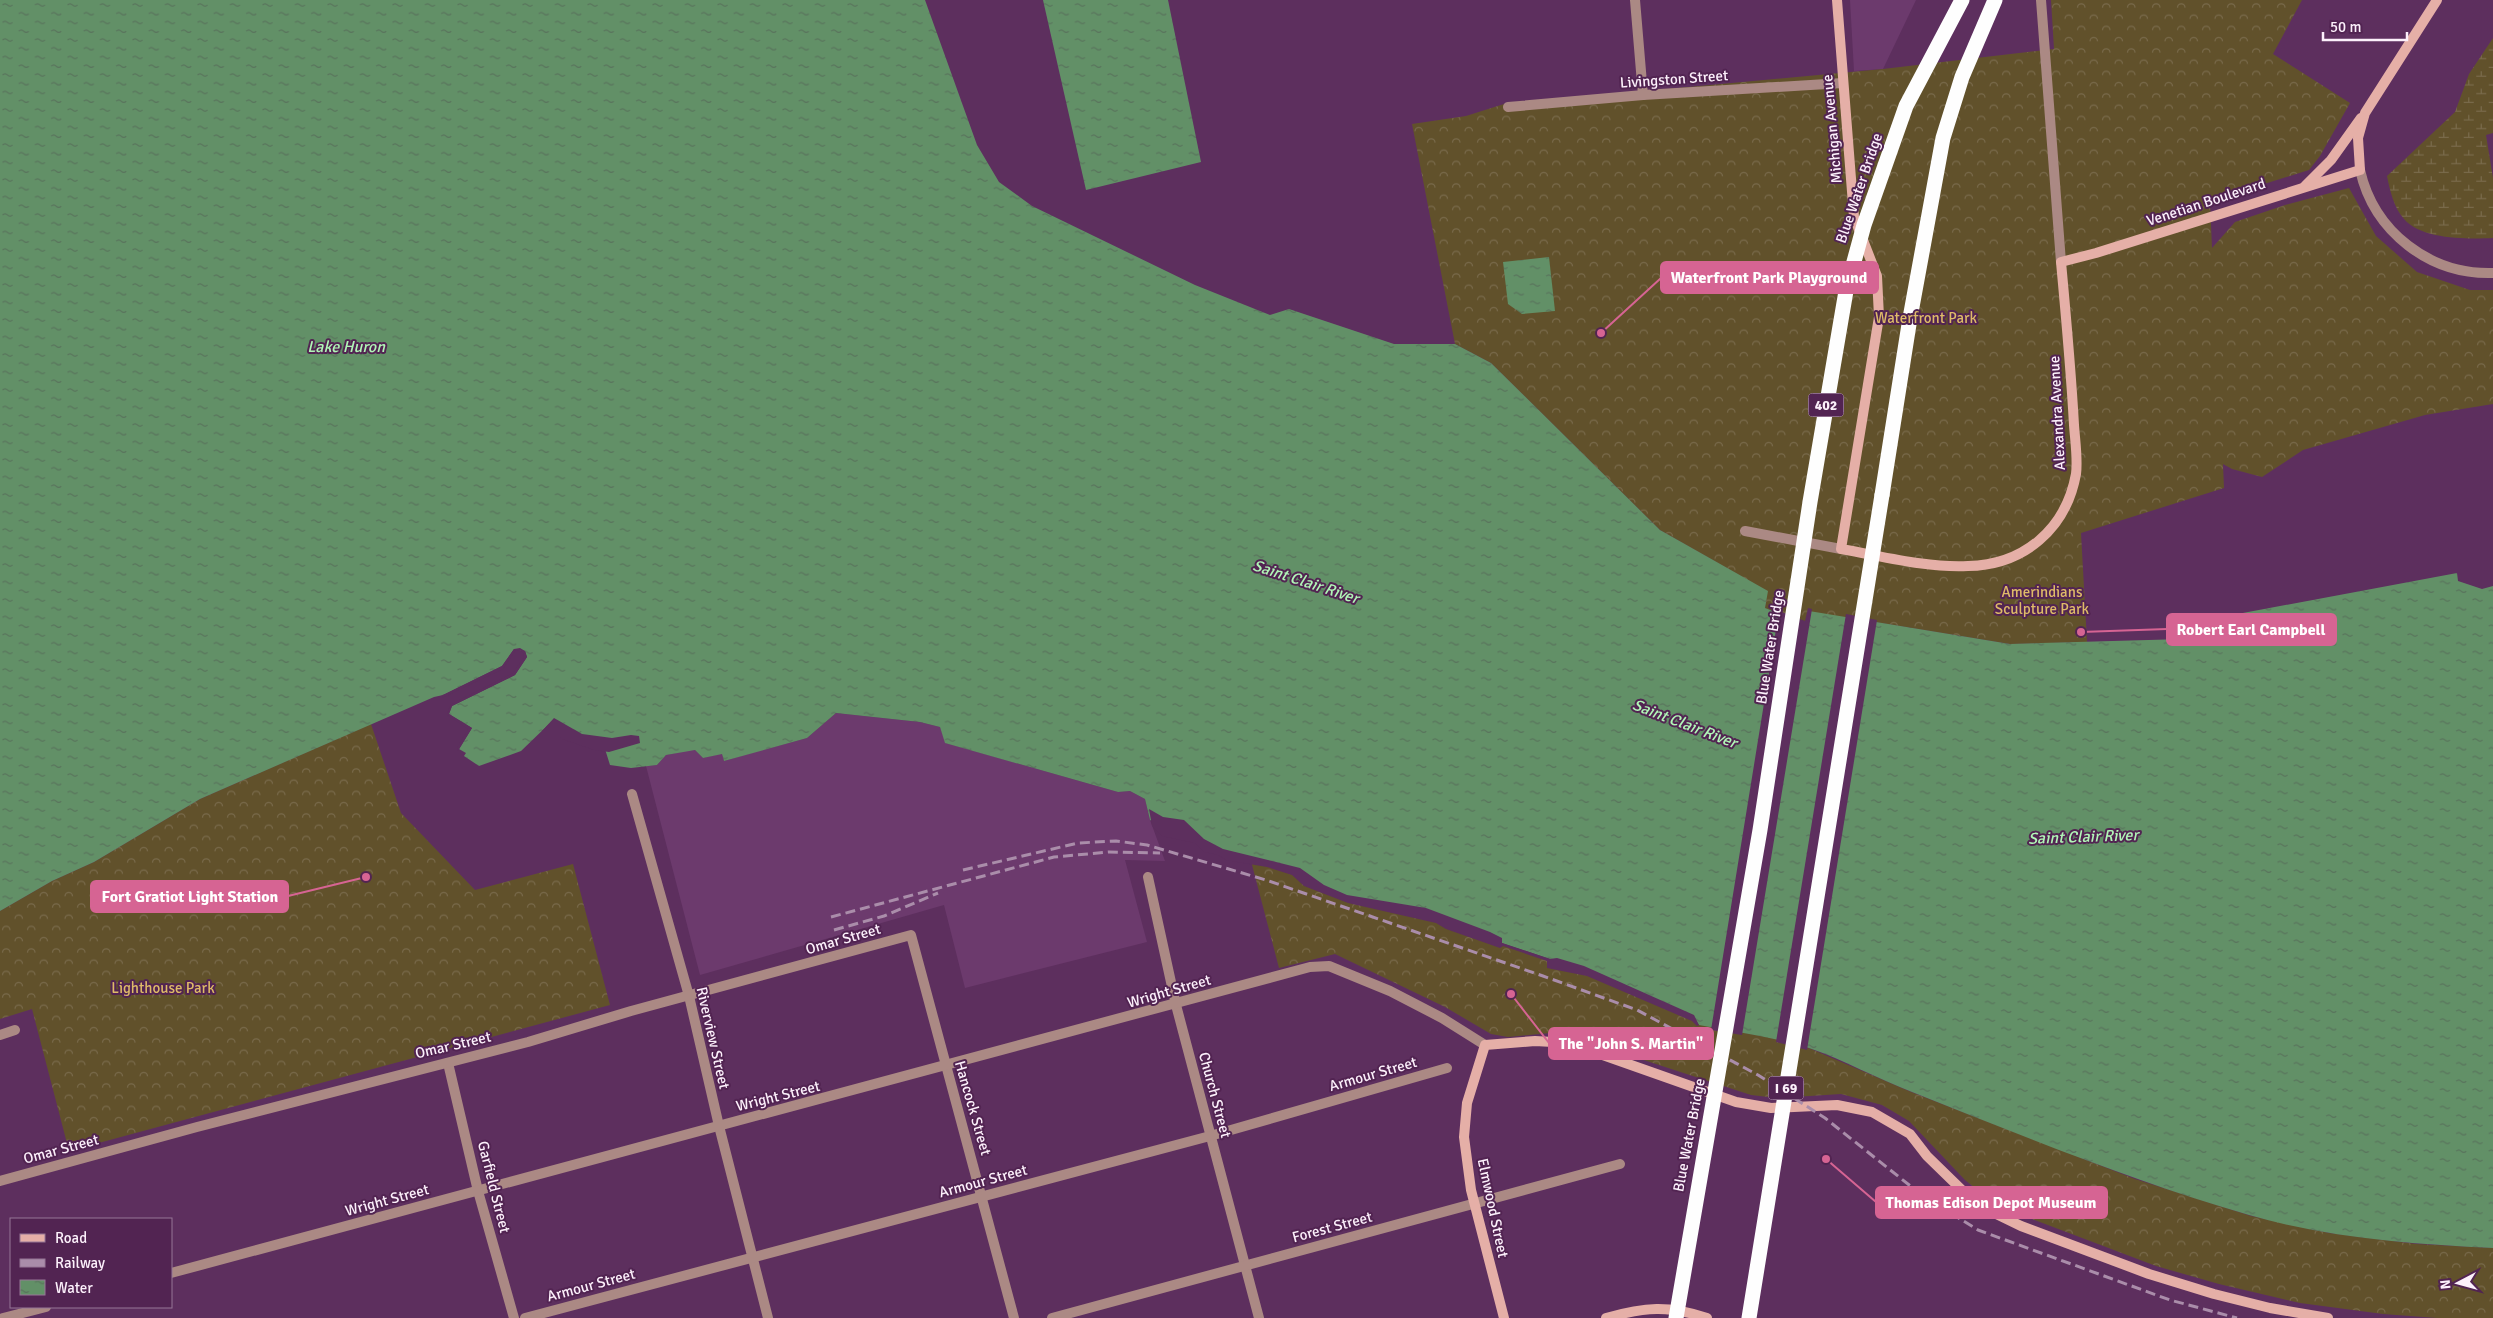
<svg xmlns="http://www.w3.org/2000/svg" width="2493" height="1318" font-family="Signika,sans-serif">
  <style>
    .built { fill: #6c3a6d }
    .forest { fill: url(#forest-crowns) }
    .wetland { fill: url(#wetland-marsh) }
    .water { fill: url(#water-ripples) }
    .pier { fill: #5d2f5e }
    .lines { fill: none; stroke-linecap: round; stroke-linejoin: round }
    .street { stroke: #ab8984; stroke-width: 10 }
    .secondary { stroke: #e5afa7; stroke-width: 10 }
    .highway { stroke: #fefefe; stroke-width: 15 }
    .rail { stroke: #aa8daa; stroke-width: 3; stroke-dasharray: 10 5; stroke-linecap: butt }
    .highway-bridge { stroke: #fefefe; stroke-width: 15 }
    .labels { text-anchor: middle; stroke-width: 4; stroke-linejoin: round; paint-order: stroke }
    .shield { fill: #522452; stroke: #c9b3c8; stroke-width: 1 }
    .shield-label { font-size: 14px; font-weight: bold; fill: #fcf0fb }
    .street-label { font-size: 15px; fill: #fcf0fb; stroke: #522452 }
    .park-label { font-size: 15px; fill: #debb68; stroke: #522452 }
    .water-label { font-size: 16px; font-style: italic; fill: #b1f7b7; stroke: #522452 }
    .leader { fill: none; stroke: #d66493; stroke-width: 2 }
    .callout-dot { fill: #d66493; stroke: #522452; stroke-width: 2 }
    .callout { fill: #d66493; stroke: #d66493; stroke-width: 2 }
    .callout-label { font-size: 16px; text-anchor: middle; font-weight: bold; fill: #fff }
  </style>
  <defs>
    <pattern id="forest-crowns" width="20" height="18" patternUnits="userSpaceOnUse" patternTransform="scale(1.25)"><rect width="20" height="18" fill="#61512b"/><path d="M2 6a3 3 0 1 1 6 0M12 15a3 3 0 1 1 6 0" fill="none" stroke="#796a4b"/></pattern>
    <pattern id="wetland-marsh" width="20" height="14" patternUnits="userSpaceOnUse" patternTransform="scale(1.25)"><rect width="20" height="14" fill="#61512b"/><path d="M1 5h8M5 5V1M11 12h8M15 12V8" fill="none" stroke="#796a4b"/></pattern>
    <pattern id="water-ripples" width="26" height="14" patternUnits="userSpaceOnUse" patternTransform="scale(1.25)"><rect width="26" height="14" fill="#629067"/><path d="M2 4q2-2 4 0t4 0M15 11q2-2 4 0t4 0" fill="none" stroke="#59735c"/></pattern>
  </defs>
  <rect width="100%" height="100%" fill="#5d2f5e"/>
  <g class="built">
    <path d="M1850,0H1916L1883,69L1854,71Z"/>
    <path d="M836,713L920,722L940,727L946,743L1118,792L1130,791L1145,799L1150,820L1165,861L1125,860L1147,942L965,988L944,905L700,975L646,766L657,765L666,755L685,751L695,750L703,758L722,753L724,761L744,755L807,738Z"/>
  </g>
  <g class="forest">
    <path d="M2051,0H2302L2273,54L2350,103L2320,156L2309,170L2210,201L2212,248L2235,222L2285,205L2349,188L2376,236L2417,272L2470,290H2493V404L2425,415L2303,450L2262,477L2232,469L2223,464L2224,488L2081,533L2087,642L2010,644L1869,621L1807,624L1765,608L1767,591L1660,530L1491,363L1455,344L1412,124L1466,116L1504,104L1883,69L2054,49Z"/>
    <path d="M371,724L401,813L475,890L573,864L610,1005L69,1151L32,1009L0,1019V911L52,881L94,862L200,799Z"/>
    <path d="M1251,861L1437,921L1588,974L1711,1027L1768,1037L1811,1049L1911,1092L2135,1179L2251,1216L2329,1233L2416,1244L2493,1248V1318H2437L2383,1314L2300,1303L2219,1284L2156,1266L2027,1217L1990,1200L1965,1180L1909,1121L1882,1105L1841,1094L1777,1098L1751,1095L1573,1037L1550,1033L1508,1037L1491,1034L1445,1007L1335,954L1279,968Z"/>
  </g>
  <path class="wetland" d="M2493,38V133L2486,135L2493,178V238C2468,239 2422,240 2404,219C2394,208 2390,191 2387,176L2455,112L2469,74Z"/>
  <g class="water">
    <path d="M0,0H925L977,145L999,182L1032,206L1195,285L1270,315L1289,309L1394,344H1455L1491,363L1660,530L1768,591L1765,608L1807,624L1809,611L2010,644L2184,639L2211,619L2457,573L2458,581L2482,589L2493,586V1248C2411,1244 2329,1238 2249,1215C2135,1182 2023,1136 1912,1092C1878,1079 1844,1060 1809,1048C1773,1037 1736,1032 1699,1025L1694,1019L1550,959L1436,921L1349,901L1294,873L1196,841L1150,820L1145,799L1130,791L1118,792L945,743L940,727L920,722L836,713L807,738L724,761L722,754L703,758L695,750L666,755L657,765L631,768L610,765L605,749L549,724L521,751L479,766L464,756L466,753L459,749L472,728L449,714L452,706L515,675L527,657L525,651L514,649L502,666L443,695L434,697L200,799L94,862L52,881L0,911Z"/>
    <path d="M1043,0H1168L1201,162L1086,190Z"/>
    <path d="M1549,257L1555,311L1522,314L1508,304L1503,262Z"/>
  </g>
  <g class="pier">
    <path d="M1808,608L1812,609L1742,1035L1711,1030L1779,611L1805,621Z"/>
    <path d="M1846,614L1877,620L1807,1050L1776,1042Z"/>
    <path d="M520,648L525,651L527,657L515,675L452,706L449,714L472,728L458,751L457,748L468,729L447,715L450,705L513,673L524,657L523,653L520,650L515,651L503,669L442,698L443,695L502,666L514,649Z"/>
    <path d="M554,718L582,734L612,738L631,735L639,736L640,743L609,752L594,750L562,739L549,727L544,732L542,731Z"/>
    <path d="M1149,809L1163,817L1184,820L1204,839L1223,849L1300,868L1324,885L1347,895L1426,908L1490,932L1502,938V943L1550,959L1557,958L1584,966L1694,1015L1699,1025L1697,1026L1692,1021L1587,976L1547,968V961L1503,946L1500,948L1446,929L1436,923L1348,903L1304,886L1292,875L1267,867L1226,860L1218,855L1204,852L1195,843L1162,836L1152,826Z"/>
  </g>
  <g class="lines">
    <g class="street">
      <path d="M1635,0L1643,95"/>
      <path d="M2041,0L2061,262"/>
      <path d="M1508,107L1643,95L1843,83"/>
      <path d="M2360,170C2374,232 2430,275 2493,273"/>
      <path d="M1745,531L1841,549"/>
      <path d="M632,794L689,996L719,1126L768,1318"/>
      <path d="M1148,877L1176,1005L1259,1318"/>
      <path d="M0,1035L15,1030"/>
      <path d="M448,1063L478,1191L514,1318"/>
      <path d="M0,1181L197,1127L528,1042L631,1011L911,935L1014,1318"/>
      <path d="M171,1273C551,1173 931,1072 1310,967L1329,966L1390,991L1442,1018L1485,1045"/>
      <path d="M3,1318L46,1307"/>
      <path d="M525,1318L1210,1136L1447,1068"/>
      <path d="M1052,1318L1620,1164"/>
    </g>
    <g class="secondary">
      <path d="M1837,0L1854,217L1877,276L1879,317L1841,549C1882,556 1925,568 1968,566C2024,565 2066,529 2076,474C2078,459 2075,440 2074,425C2071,370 2066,316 2061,262L2096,253L2360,170L2358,138L2365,113L2437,0"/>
      <path d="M2305,186L2331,160L2361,118"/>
      <path d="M1504,1318L1471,1190L1464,1137L1467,1103L1485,1045L1535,1041L1553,1042L1580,1047L1736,1102L1771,1108L1837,1105L1872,1112L1910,1134L1927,1156L1965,1193L1986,1209L2021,1226L2149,1274L2214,1294L2270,1308L2328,1318"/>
      <path d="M1606,1318C1645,1307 1668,1305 1707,1318"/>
    </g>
    <path class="highway" d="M1882,495L1910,318L1943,138L1962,77L1995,0"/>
    <g class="rail">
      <path d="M963,870L1078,843L1116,841L1147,845L1266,880L1543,976L1637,1010L1758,1075L1825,1118L1923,1196L1978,1230L2170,1300L2237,1318"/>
      <path d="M831,917L1054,857L1109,852L1160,853"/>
      <path d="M834,930L884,916L938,893"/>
    </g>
    <g class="highway-bridge">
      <path d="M1676,1318L1760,830L1810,502L1846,291L1864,225L1906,106L1962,0"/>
      <path d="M1749,1318L1882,495"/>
    </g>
  </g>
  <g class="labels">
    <g class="shield">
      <rect x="1808.5" y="393.5" width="35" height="23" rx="4"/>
      <rect x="1768.5" y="1076.5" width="35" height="23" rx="4"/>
    </g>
    <g class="shield-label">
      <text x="1826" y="410">402</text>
      <text x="1786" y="1093">I 69</text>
    </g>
    <g class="street-label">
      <text transform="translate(1674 79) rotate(-4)" y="5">Livingston Street</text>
      <text transform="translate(1832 129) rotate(-95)" y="5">Michigan Avenue</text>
      <text transform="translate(1859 188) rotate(-71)" y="5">Blue Water Bridge</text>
      <text transform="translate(2206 202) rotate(-18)" y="5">Venetian Boulevard</text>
      <text transform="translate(2057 413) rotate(-93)" y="5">Alexandra Avenue</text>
      <text transform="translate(1770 647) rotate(-81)" y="5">Blue Water Bridge</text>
      <text transform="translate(843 939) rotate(-16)" y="5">Omar Street</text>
      <text transform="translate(1169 991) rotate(-16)" y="5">Wright Street</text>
      <text transform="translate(713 1038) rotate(77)" y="5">Riverview Street</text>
      <text transform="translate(453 1045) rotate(-13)" y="5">Omar Street</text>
      <text transform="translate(1373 1074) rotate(-16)" y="5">Armour Street</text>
      <text transform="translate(1215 1095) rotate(75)" y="5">Church Street</text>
      <text transform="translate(778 1096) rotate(-14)" y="5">Wright Street</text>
      <text transform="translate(973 1108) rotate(74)" y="5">Hancock Street</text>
      <text transform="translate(1689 1135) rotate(-79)" y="5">Blue Water Bridge</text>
      <text transform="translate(61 1149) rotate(-15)" y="5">Omar Street</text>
      <text transform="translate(983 1181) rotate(-15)" y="5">Armour Street</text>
      <text transform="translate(494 1187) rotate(76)" y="5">Garfield Street</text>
      <text transform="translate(387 1200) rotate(-15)" y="5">Wright Street</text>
      <text transform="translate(1493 1208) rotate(78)" y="5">Elmwood Street</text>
      <text transform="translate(1332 1227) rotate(-15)" y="5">Forest Street</text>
      <text transform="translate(591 1285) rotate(-15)" y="5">Armour Street</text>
    </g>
    <g class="park-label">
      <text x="1926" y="323">Waterfront Park</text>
      <text x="2042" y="597">Amerindians<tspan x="2042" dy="17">Sculpture Park</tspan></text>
      <text x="163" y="993">Lighthouse Park</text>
    </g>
    <g class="water-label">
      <text x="346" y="352">Lake Huron</text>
      <text transform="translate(1306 581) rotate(18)" y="6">Saint Clair River</text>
      <text transform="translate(1685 723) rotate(21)" y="6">Saint Clair River</text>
      <text transform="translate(2083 836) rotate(-2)" y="6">Saint Clair River</text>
    </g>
  </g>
  <path class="leader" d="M1601 333L1661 278M2081 632L2167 629M366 877L288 896M1511 994L1549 1043M1826 1159L1876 1202"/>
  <g class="callout-dot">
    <circle cx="1601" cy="333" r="5"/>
    <circle cx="2081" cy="632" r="5"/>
    <circle cx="366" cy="877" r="5"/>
    <circle cx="1511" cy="994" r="5"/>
    <circle cx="1826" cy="1159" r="5"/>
  </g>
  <g class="callout">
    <rect x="1661" y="262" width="217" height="31" rx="5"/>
    <rect x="2167" y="614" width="169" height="31" rx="5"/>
    <rect x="91" y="881" width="197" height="31" rx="5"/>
    <rect x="1549" y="1028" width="164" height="31" rx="5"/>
    <rect x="1876" y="1187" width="231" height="31" rx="5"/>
  </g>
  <g class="callout-label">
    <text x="1769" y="283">Waterfront Park Playground</text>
    <text x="2251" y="635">Robert Earl Campbell</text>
    <text x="190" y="902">Fort Gratiot Light Station</text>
    <text x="1631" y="1049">The "John S. Martin"</text>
    <text x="1991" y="1208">Thomas Edison Depot Museum</text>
  </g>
  <rect x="10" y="1218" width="162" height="90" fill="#522452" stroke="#967696"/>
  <rect x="20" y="1234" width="25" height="8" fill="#e5afa7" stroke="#967696"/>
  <text x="55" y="1243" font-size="15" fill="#fcf0fb">Road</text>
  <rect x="20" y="1259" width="25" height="8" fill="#aa8daa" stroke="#967696"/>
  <text x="55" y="1268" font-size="15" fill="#fcf0fb">Railway</text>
  <rect x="20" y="1280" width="25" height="15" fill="url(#water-ripples)" stroke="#967696"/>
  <text x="55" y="1293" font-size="15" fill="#fcf0fb">Water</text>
  <g transform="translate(2458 1283) rotate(264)" stroke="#522452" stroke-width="4" paint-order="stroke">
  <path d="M0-4L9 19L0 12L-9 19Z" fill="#fcf0fb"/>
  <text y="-8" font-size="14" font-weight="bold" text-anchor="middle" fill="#fcf0fb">N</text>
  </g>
  <path d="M2323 32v8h84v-8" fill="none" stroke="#fcf0fb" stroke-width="2.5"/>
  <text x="2330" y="32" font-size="15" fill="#fcf0fb" stroke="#522452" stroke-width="4" paint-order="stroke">50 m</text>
</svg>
